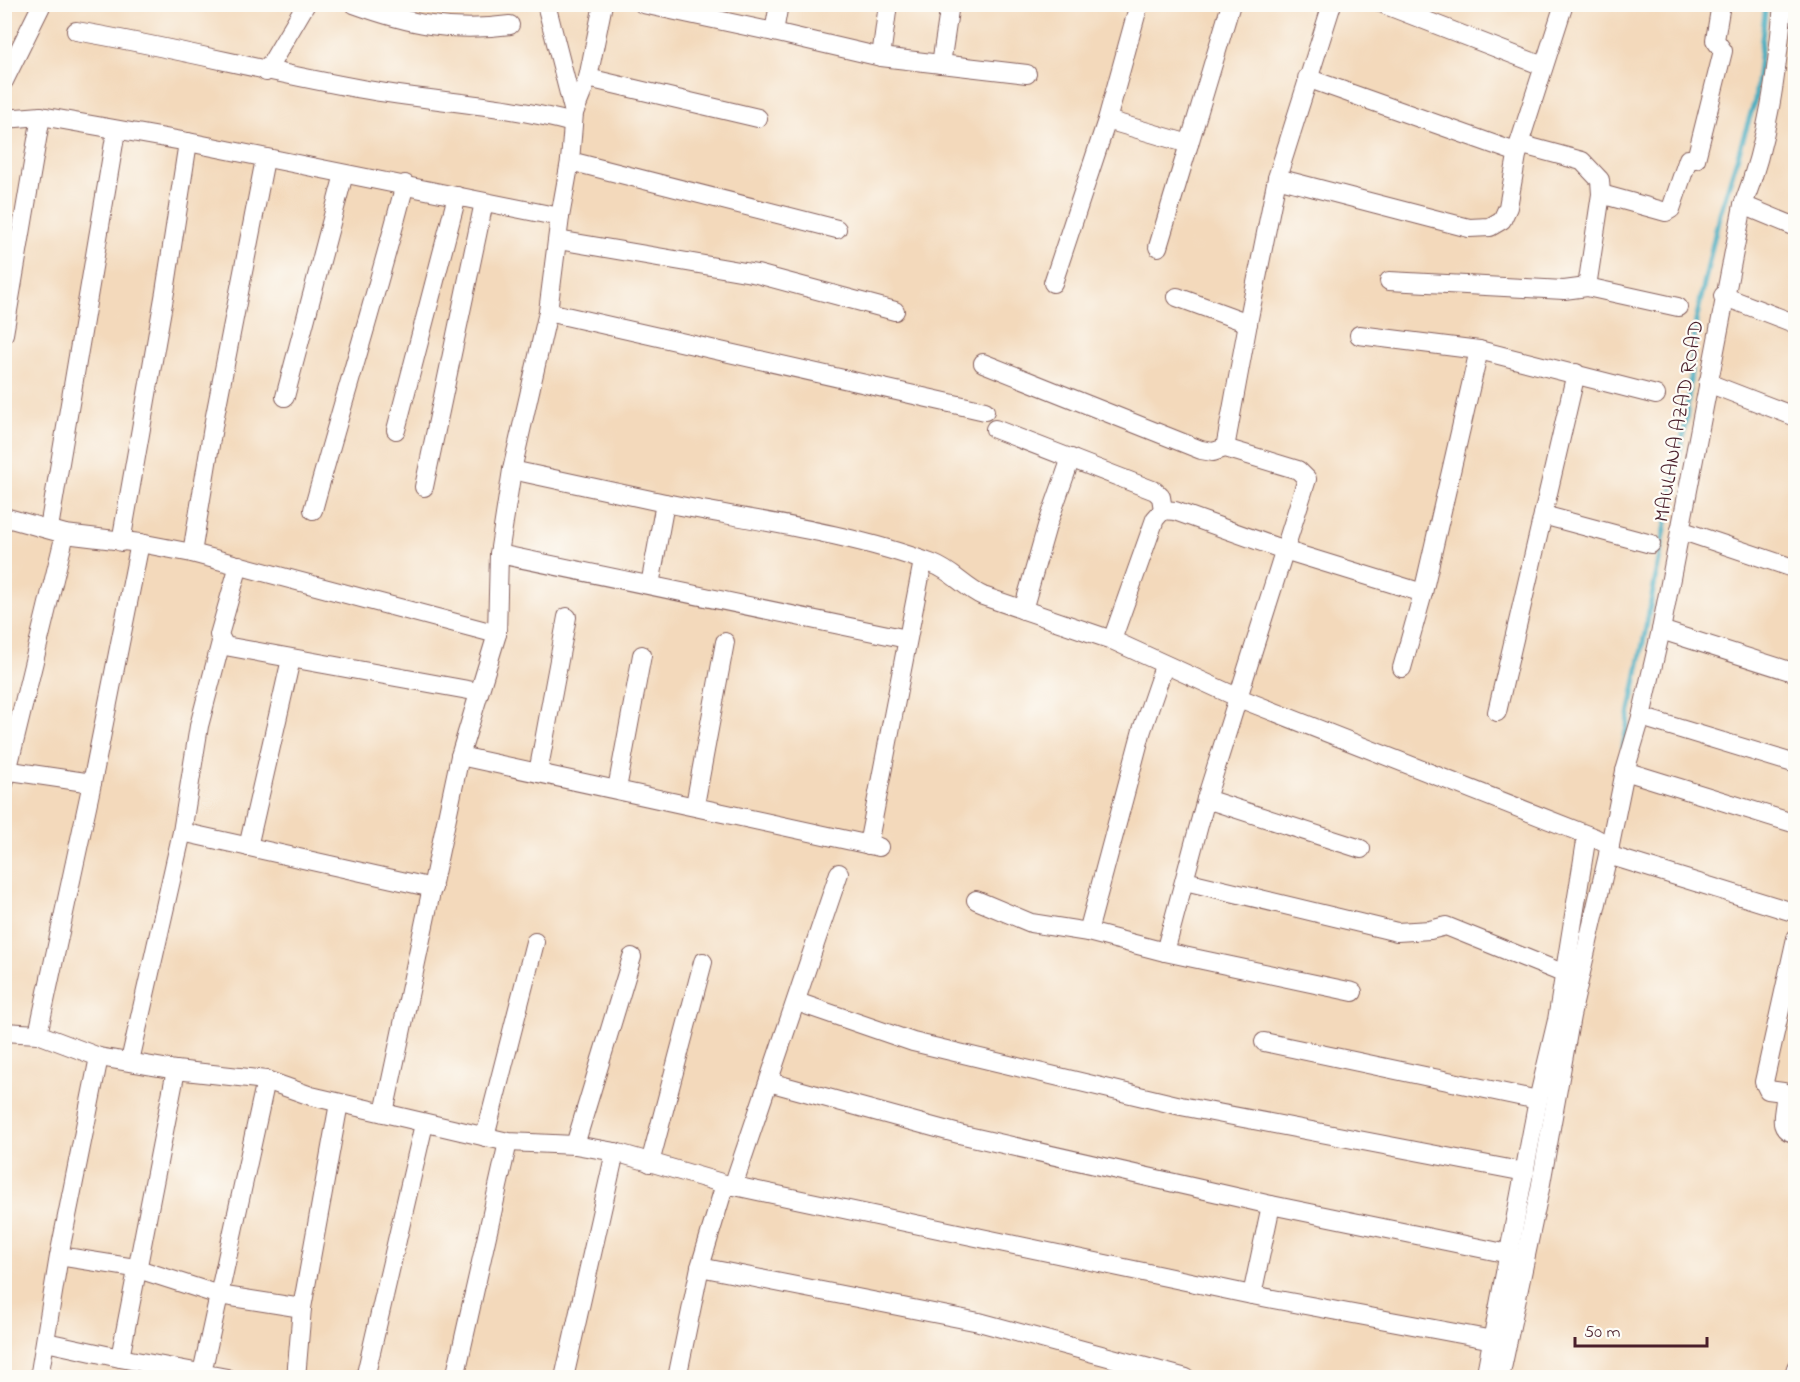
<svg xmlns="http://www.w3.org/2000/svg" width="1800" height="1382" font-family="'Indie Flower',sans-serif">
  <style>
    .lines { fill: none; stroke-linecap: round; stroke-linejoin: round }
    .stream { stroke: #41acc0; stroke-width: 5 }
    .minor-casing { stroke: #85605d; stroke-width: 20 }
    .minor { stroke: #fff; stroke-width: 18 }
    .labels { text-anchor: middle; stroke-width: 4.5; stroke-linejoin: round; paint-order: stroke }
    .street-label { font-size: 21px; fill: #4a1f2b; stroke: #fdfcf7 }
  </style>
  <rect width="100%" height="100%" fill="#fdfcf7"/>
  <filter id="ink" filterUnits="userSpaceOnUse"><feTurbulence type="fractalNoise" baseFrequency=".0167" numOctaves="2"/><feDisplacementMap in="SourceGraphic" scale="12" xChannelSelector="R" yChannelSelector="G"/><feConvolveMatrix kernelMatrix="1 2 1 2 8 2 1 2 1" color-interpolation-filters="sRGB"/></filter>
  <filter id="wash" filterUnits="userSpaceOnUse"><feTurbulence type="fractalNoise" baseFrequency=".008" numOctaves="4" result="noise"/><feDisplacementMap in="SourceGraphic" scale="24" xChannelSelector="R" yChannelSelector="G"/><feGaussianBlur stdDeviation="1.35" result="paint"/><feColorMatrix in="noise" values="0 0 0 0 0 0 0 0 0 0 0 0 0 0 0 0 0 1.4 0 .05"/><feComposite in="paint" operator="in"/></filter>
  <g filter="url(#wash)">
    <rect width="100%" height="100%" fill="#f3d9bb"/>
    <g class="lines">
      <g class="stream">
        <path d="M1623,747L1686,420L1696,321L1718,220L1755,100L1766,4"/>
        <path d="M1528,1200L1536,1159"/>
      </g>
    </g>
  </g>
  <g filter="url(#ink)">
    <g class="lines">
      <defs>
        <g id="minor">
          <path d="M354,4C409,24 451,33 510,25"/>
          <path d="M546,4L574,113"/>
          <path d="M643,4L774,32L779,4"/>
          <path d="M1332,4L1277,178L1469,228L1490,227L1502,220L1508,207L1519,144L1564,4"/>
          <path d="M1383,4L1543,66"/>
          <path d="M1783,4C1777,73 1768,141 1743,205L1661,630L1641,717L1625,771L1608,855L1796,913"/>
          <path d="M76,31C172,47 266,72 362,89C433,102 504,104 573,123"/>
          <path d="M774,32L881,57L1027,74"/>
          <path d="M881,57L888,4"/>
          <path d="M941,64L950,4"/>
          <path d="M266,72L306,4"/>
          <path d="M588,78L758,118"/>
          <path d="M1307,78L1518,153"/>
          <path d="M4,81L42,4"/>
          <path d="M4,119L41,116L188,142L165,292L121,542"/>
          <path d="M1107,120L1189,144L1231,4"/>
          <path d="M188,142L560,217"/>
          <path d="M1519,144L1582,161L1600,180L1601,194L1587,287"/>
          <path d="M570,161L837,229"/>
          <path d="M1601,194L1666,212L1671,209L1688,159H1696L1723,51L1715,40L1721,4"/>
          <path d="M1743,205L1796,227"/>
          <path d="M558,240L757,274L895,311"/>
          <path d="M1158,247L1189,144"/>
          <path d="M1389,281L1564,290L1587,287L1678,307"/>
          <path d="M1053,283L1107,120L1139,4"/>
          <path d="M1723,296L1796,324"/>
          <path d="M1177,297L1248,323L1277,178"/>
          <path d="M548,312L985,411"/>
          <path d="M4,334L41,116"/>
          <path d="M1359,335L1479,350L1656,395"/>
          <path d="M983,363L1201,450L1213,452L1225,448L1298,470L1307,479L1206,799L1165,952L1353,992"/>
          <path d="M1708,383L1796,417"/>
          <path d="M285,397L344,174"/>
          <path d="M995,429L1155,491L1161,497L1163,510"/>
          <path d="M396,430L457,196"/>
          <path d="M1225,448L1248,323"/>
          <path d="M512,470L665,503L650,585"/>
          <path d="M424,487L484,202"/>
          <path d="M665,503C751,520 853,533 933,564C952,571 965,588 983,596L1112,640L1239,698L1595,838L1610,846"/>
          <path d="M313,510C343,401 377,293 405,184"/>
          <path d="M1543,515L1651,544"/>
          <path d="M4,517L65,534L140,543L192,553L497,634"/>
          <path d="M49,528L116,131"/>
          <path d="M1680,530L1796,569"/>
          <path d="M192,553L214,421L265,159"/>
          <path d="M499,554L907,639"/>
          <path d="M239,565L219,635L225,646L479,692"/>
          <path d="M1023,610L1047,526L1071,458"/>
          <path d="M1661,630L1796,673"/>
          <path d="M1112,640L1155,519L1163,510L1175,511L1284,550L1423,593"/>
          <path d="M1164,666L1142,730L1088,932L1165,952"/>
          <path d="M1402,668L1423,593L1479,350"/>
          <path d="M1497,712L1576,373"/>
          <path d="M1641,717L1796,764"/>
          <path d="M460,756L497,634L499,554L512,470L548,312L560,217L570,161L574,113L588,78L603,4"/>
          <path d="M4,770L92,783"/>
          <path d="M1625,771L1796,824"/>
          <path d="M538,773L567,617"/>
          <path d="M4,784L65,534"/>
          <path d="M617,789L642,655"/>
          <path d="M1206,799L1361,849"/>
          <path d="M695,805L725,642"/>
          <path d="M182,832L433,888"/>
          <path d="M868,845L923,561"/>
          <path d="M248,847L291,659"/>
          <path d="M1185,881L1397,932L1430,930L1446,926L1565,974"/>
          <path d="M976,900L1031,923L1088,932"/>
          <path d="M1796,938L1764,1082L1768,1090L1783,1092L1785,1096C1786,1110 1774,1131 1796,1133"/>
          <path d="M797,1002L913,1042L1181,1106L1525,1172"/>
          <path d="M4,1032L38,1034L99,1057L176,1070L266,1080L311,1096L508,1142L575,1145L615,1152L725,1184L1252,1295L1493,1340"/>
          <path d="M38,1034L92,783L140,543"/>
          <path d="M1264,1042L1538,1100"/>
          <path d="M130,1061L182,832L199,726L221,642"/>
          <path d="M769,1082L959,1134L1271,1205L1509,1254"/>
          <path d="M384,1113L460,756L879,847"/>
          <path d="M485,1137L535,942"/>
          <path d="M575,1145L632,957"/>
          <path d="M650,1163L703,962"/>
          <path d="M733,1186L839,873"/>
          <path d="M59,1256L135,1268L219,1295L302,1308"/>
          <path d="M700,1267L979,1322L1186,1378"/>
          <path d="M1252,1295L1271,1205"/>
          <path d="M46,1342L120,1358L227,1378"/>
          <path d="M120,1358L176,1070"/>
          <path d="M202,1373L266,1080"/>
          <path d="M39,1378L59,1256L99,1057"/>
          <path d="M296,1378L302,1308L339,1103"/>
          <path d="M365,1378L424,1124"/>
          <path d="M455,1378L508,1142"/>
          <path d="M564,1378L615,1152"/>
          <path d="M677,1378L700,1267L725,1184"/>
          <path d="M1485,1378L1538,1100L1557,1020L1587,835"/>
          <path d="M1500,1378L1540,1189L1571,1016L1608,855"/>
          <path d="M1793,1378L1796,1368"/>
        </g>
      </defs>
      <use href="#minor" class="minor-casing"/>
      <use href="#minor" class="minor"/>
    </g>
  </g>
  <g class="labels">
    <g class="street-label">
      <text transform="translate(1678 421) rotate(-80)" y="7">MAULANA AZAD ROAD</text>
    </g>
  </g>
  <rect width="1800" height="1382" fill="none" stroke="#fdfcf7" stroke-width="24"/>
  <path d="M1575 1337v9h132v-9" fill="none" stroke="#4a1f2b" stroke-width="3"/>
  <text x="1584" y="1337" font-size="18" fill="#4a1f2b" stroke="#fdfcf7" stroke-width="4.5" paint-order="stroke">50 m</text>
</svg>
